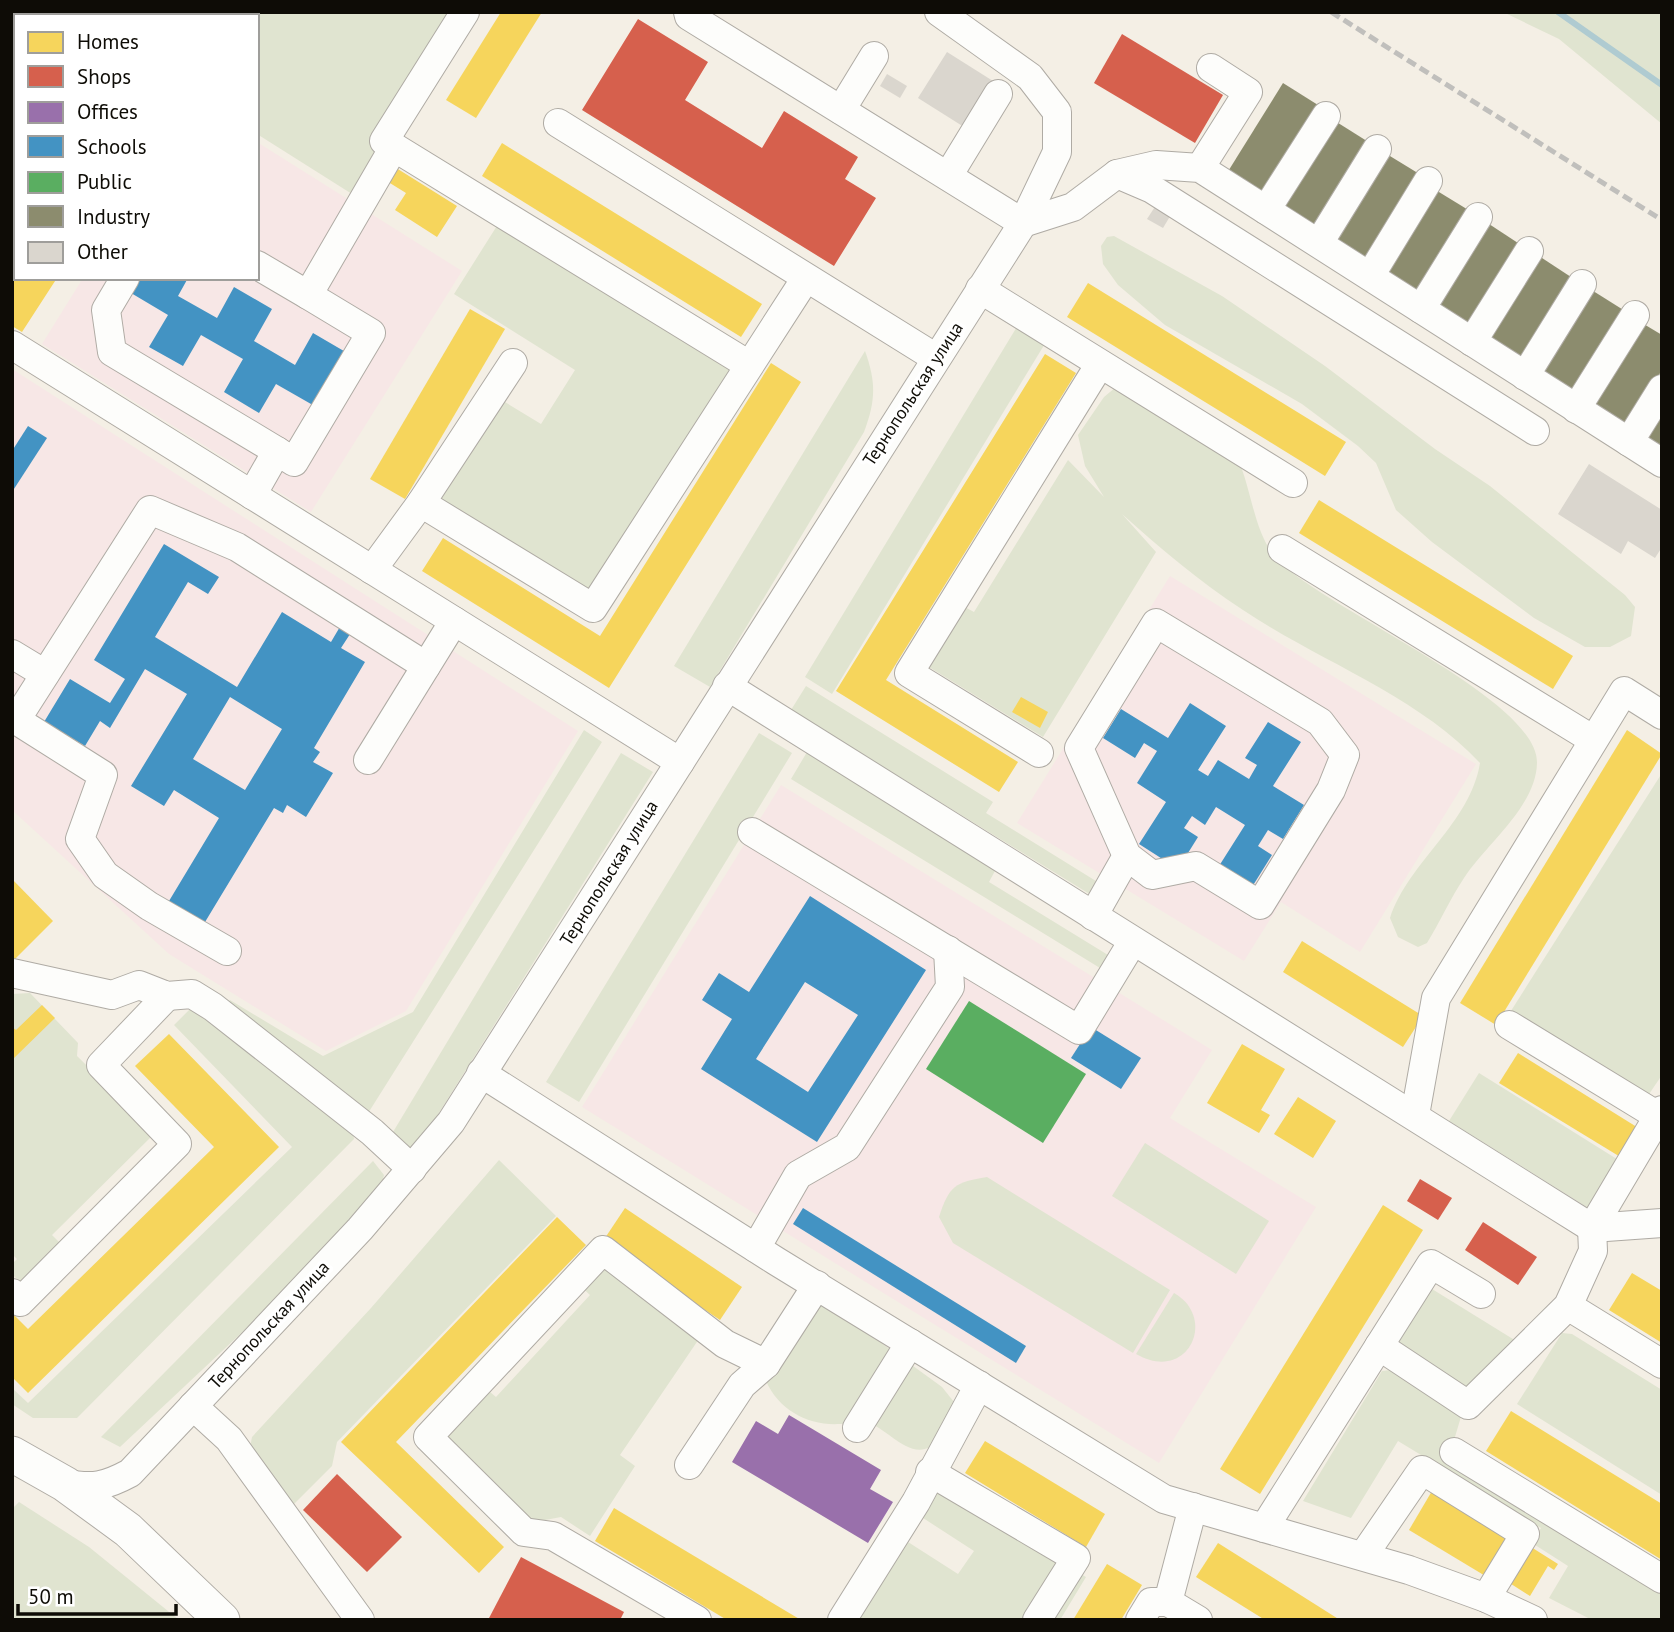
<svg xmlns="http://www.w3.org/2000/svg" width="1674" height="1632" font-family="'PT Sans',sans-serif">
  <style>
    .education { fill: #f7e7e6 }
    .green { fill: #e0e4d0 }
    .homes { fill: #f6d55c }
    .shops { fill: #d6604d }
    .offices { fill: #9970ab }
    .schools { fill: #4393c3; fill-rule: evenodd }
    .public { fill: #5aae61 }
    .industry { fill: #8c8c6e }
    .lines { fill: none; stroke-linecap: round; stroke-linejoin: round }
    .stream { stroke: #afcbd1; stroke-width: 6 }
    .building { fill: #dad6ce }
    .minor-casing { stroke: #afaba4; stroke-width: 30 }
    .major-casing { stroke: #afaba4; stroke-width: 37 }
    .minor { stroke: #fdfdfb; stroke-width: 28 }
    .major { stroke: #fdfdfb; stroke-width: 35 }
    .rail { stroke: #c0bfbc; stroke-width: 5; stroke-dasharray: 10 5; stroke-linecap: butt }
    .labels { text-anchor: middle; stroke-width: 7; stroke-linejoin: round; paint-order: stroke }
    .street-label { font-size: 18px; fill: #0e0c06; stroke: #fff }
  </style>
  <rect width="100%" height="100%" fill="#f4efe5"/>
  <g class="education">
    <path d="M257,142L462,271L311,512L42,344L83,278H257Z"/>
    <path d="M12,369L578,731L406,1011L326,1051L169,954L12,810Z"/>
    <path d="M1170,576L1476,764L1360,952L1281,902L1244,961L1017,823Z"/>
    <path d="M781,785L1212,1050L1170,1118L1316,1207L1159,1463L582,1107Z"/>
  </g>
  <g class="green">
    <path d="M12,12H64L70,16H16V208L12,213Z"/>
    <path d="M263,12H454L381,148L352,194L257,134V16Z"/>
    <path d="M1503,12H1662V124L1559,39Z"/>
    <path d="M500,221L733,367L591,594L438,498L500,399L541,424L575,370L454,294Z"/>
    <path d="M1114,236L1222,296L1325,366L1435,449L1490,486L1625,595L1635,607L1631,636L1610,647H1585L1534,618L1432,542L1396,510L1376,463L1358,446L1302,404L1165,325L1118,285L1103,264L1101,246L1107,237Z"/>
    <path d="M1021,320L1049,337L832,694L805,677Z"/>
    <path d="M865,351C876,382 876,400 864,432L710,687L674,666Z"/>
    <path d="M1116,387L1241,467C1252,495 1256,538 1278,560C1324,609 1538,698 1537,763C1536,807 1486,844 1464,878C1450,899 1440,922 1427,943L1418,947L1398,937L1390,918C1409,861 1470,824 1480,763C1415,694 1320,662 1243,610C1200,582 1160,548 1122,514L1156,552L1043,737L924,664L961,605L974,612L1068,460L1104,497L1085,466L1078,435L1104,397Z"/>
    <path d="M806,686L993,802L986,813L1104,886L1096,898L791,710Z"/>
    <path d="M584,730L602,742L365,1118L222,1009L230,1000L323,1056L413,1012Z"/>
    <path d="M759,733L792,753L579,1102L546,1082Z"/>
    <path d="M807,752L996,869L989,882L1108,955L1100,968L791,779Z"/>
    <path d="M621,753L653,772L437,1116L411,1150L390,1137Z"/>
    <path d="M1662,773V1075L1645,1100L1509,1014Z"/>
    <path d="M30,993L78,1043L77,1056L155,1133L52,1235L62,1245L22,1284L12,1274V1264L17,1259L12,1254V994Z"/>
    <path d="M195,1004L351,1122L354,1139L77,1418H33L12,1404V1388L28,1403L292,1147L174,1025Z"/>
    <path d="M1479,1073L1620,1161L1590,1209L1449,1121Z"/>
    <path d="M1145,1143L1269,1221L1236,1274L1112,1196Z"/>
    <path d="M499,1160L556,1216L337,1442L332,1466L288,1510L249,1453L252,1437L371,1308Z"/>
    <path d="M373,1161L384,1175L381,1187L319,1260L120,1447L101,1437Z"/>
    <path d="M987,1177L1170,1290L1133,1353L953,1243L939,1217C949,1186 955,1182 987,1177Z"/>
    <path d="M602,1260L703,1333L620,1455L635,1466L590,1536L561,1517L524,1524L435,1435L484,1387L496,1397L590,1295L578,1284Z"/>
    <path d="M1432,1289L1521,1344L1468,1394L1395,1346Z"/>
    <path d="M1174,1293C1218,1318 1188,1384 1136,1354Z"/>
    <path d="M822,1305L858,1326L942,1387L954,1402L930,1447C908,1459 887,1428 867,1422C858,1420 849,1424 840,1424C808,1426 779,1410 766,1381L813,1308Z"/>
    <path d="M1562,1333L1572,1334L1662,1390V1495L1517,1404Z"/>
    <path d="M1400,1369L1463,1410L1449,1457L1662,1591V1620H1592L1549,1598L1568,1566L1532,1543L1541,1528L1398,1441L1351,1518L1303,1501L1382,1371Z"/>
    <path d="M937,1488L1086,1577L1060,1620H858L908,1542L958,1574L974,1551L920,1516Z"/>
    <path d="M19,1502L89,1547L179,1620H12V1509Z"/>
  </g>
  <g class="homes">
    <path d="M501,12H542L476,118L446,100Z"/>
    <path d="M502,143L762,304L741,337L482,176Z"/>
    <path d="M393,166L457,206L437,237L395,210L406,193L385,180Z"/>
    <path d="M16,270V278H57L22,332L12,326V275Z"/>
    <path d="M1088,283L1346,442L1325,476L1067,317Z"/>
    <path d="M470,309L505,329L405,499L370,479Z"/>
    <path d="M1045,354L1076,373L886,680L1018,762L999,792L836,691Z"/>
    <path d="M771,363L801,382L609,688L422,571L443,538L600,636Z"/>
    <path d="M1319,500L1573,656L1553,689L1299,533Z"/>
    <path d="M1021,697L1048,712L1040,728L1012,712Z"/>
    <path d="M1627,730L1662,754L1496,1025L1460,1003Z"/>
    <path d="M12,879L53,921L15,959L12,957Z"/>
    <path d="M1302,941L1423,1016L1403,1047L1283,972Z"/>
    <path d="M42,1005L55,1018L12,1060V1027L16,1030Z"/>
    <path d="M169,1034L279,1147L28,1393L12,1377V1313L28,1329L214,1147L135,1066Z"/>
    <path d="M1242,1044L1285,1069L1261,1110L1270,1115L1259,1133L1207,1103Z"/>
    <path d="M1518,1053L1640,1129L1622,1158L1499,1083Z"/>
    <path d="M1298,1097L1336,1121L1313,1158L1274,1134Z"/>
    <path d="M1383,1205L1423,1230L1260,1494L1220,1469Z"/>
    <path d="M625,1208L742,1287L720,1320L603,1241Z"/>
    <path d="M557,1217L586,1245L396,1442L504,1547L479,1573L341,1442Z"/>
    <path d="M1632,1273L1662,1291V1343L1609,1310Z"/>
    <path d="M1511,1411L1662,1504V1560L1486,1451Z"/>
    <path d="M985,1441L1105,1514L1086,1547L965,1473Z"/>
    <path d="M1432,1491L1511,1538L1487,1577L1409,1530Z"/>
    <path d="M614,1508L801,1620H727L595,1541Z"/>
    <path d="M1218,1543L1340,1620H1265L1196,1577Z"/>
    <path d="M1531,1547L1558,1564L1554,1570L1548,1566L1530,1596L1508,1582Z"/>
    <path d="M1107,1564L1142,1585L1121,1620H1073Z"/>
  </g>
  <g class="shops">
    <path d="M638,19L708,62L685,100L762,148L784,111L858,157L845,179L876,198L834,266L582,110Z"/>
    <path d="M1122,34L1223,95L1195,143L1094,83Z"/>
    <path d="M1420,1179L1452,1198L1438,1220L1407,1201Z"/>
    <path d="M1483,1222L1537,1257L1518,1285L1465,1250Z"/>
    <path d="M337,1474L402,1537L367,1572L303,1510Z"/>
    <path d="M521,1557L624,1612L620,1620H488Z"/>
  </g>
  <path class="offices" d="M789,1415L881,1470L870,1489L893,1502L868,1543L732,1462L756,1421L778,1434Z"/>
  <g class="schools">
    <path d="M139,278H188L178,296L217,318L234,287L272,309L254,341L295,365L313,333L349,354L318,408L276,384L259,413L224,392L243,359L201,335L183,366L149,347L168,315L131,293Z"/>
    <path d="M28,426L47,438L12,492V451Z"/>
    <path d="M164,544L219,577L208,594L188,582L155,637L237,687L282,612L331,642L341,625L352,631L341,648L365,662L314,748L320,752L313,762L333,773L306,817L287,805L283,813L274,808L202,927L166,906L219,818L174,790L164,806L131,786L187,694L145,669L110,728L100,721L85,746L44,722L70,679L110,703L125,679L94,660ZM230,697L282,729L245,790L193,759Z"/>
    <path d="M1190,703L1226,726L1198,770L1208,776L1218,760L1249,779L1257,765L1245,758L1268,722L1301,742L1273,786L1304,805L1283,839L1268,830L1258,846L1272,855L1252,887L1219,866L1245,825L1216,807L1205,825L1192,816L1184,828L1198,837L1178,869L1139,844L1166,802L1137,783L1157,751L1144,743L1135,758L1103,738L1121,709L1168,738Z"/>
    <path d="M810,896L926,970L817,1142L701,1069L732,1019L702,1000L719,973L749,992ZM805,982L858,1015L808,1092L756,1059Z"/>
    <path d="M1091,1027L1141,1058L1121,1089L1071,1058Z"/>
    <path d="M803,1208L1026,1346L1016,1363L793,1224Z"/>
  </g>
  <path class="public" d="M969,1001L1086,1074L1043,1143L926,1069Z"/>
  <g class="industry">
    <path d="M1283,83L1318,105L1262,195L1227,173Z"/>
    <path d="M1335,121L1370,143L1316,229L1281,207Z"/>
    <path d="M1385,153L1421,175L1368,261L1332,240Z"/>
    <path d="M1434,189L1470,211L1418,293L1383,271Z"/>
    <path d="M1486,222L1521,245L1469,326L1434,304Z"/>
    <path d="M1539,256L1574,279L1523,360L1488,338Z"/>
    <path d="M1590,289L1625,311L1574,393L1538,371Z"/>
    <path d="M1642,323L1662,335V370L1626,427L1590,404Z"/>
    <path d="M1662,408V453L1642,440Z"/>
  </g>
  <g class="lines">
    <path class="stream" d="M1558,12L1662,85"/>
  </g>
  <g class="building">
    <path d="M947,52L993,81L964,127L918,98Z"/>
    <path d="M887,74L907,86L900,98L880,86Z"/>
    <path d="M1160,199L1175,208L1163,228L1147,219Z"/>
    <path d="M1589,464L1662,510V547L1655,558L1628,541L1621,554L1558,514Z"/>
  </g>
  <g class="lines">
    <defs>
      <g id="minor">
        <path d="M102,12L107,16"/>
        <path d="M465,12L384,141L749,365"/>
        <path d="M688,12L689,16L1023,223L1073,207L1117,174L1156,165L1200,168L1662,463"/>
        <path d="M841,110L874,56"/>
        <path d="M558,123L936,358"/>
        <path d="M1200,168L1248,92L1211,68"/>
        <path d="M1117,174L1152,189L1535,431"/>
        <path d="M948,176L998,94"/>
        <path d="M1266,210L1326,116"/>
        <path d="M12,236L16,231"/>
        <path d="M1319,243L1377,149"/>
        <path d="M257,265L308,295"/>
        <path d="M1370,276L1428,181"/>
        <path d="M125,278L106,310L112,352L277,451"/>
        <path d="M980,289L1293,483"/>
        <path d="M1421,309L1478,217"/>
        <path d="M1472,342L1529,251"/>
        <path d="M12,345L680,762"/>
        <path d="M1525,376L1582,284"/>
        <path d="M1576,409L1635,315"/>
        <path d="M1629,442L1662,389"/>
        <path d="M252,495L277,451L294,462L371,333L308,295L394,147"/>
        <path d="M421,503L593,608L806,278"/>
        <path d="M1282,549L1592,739"/>
        <path d="M372,570L421,503L513,363"/>
        <path d="M12,654L45,674"/>
        <path d="M727,686L1592,1228L1662,1223"/>
        <path d="M1039,753L909,673L1100,364"/>
        <path d="M368,760L454,621"/>
        <path d="M752,832L1079,1030L1133,941"/>
        <path d="M1093,916L1127,856L1079,748L1156,623L1320,722L1345,755L1331,790L1260,905L1196,866L1152,875L1127,856"/>
        <path d="M227,951L149,906L105,875L80,839L103,775L16,720L150,510L237,547L426,666"/>
        <path d="M12,973L112,995L139,985L167,996L192,994L213,1007L372,1132L412,1169"/>
        <path d="M1509,1025L1658,1116"/>
        <path d="M481,1073L776,1261L1164,1499L1409,1570L1486,1598L1533,1620"/>
        <path d="M1415,1115L1436,998L1624,691L1662,715"/>
        <path d="M756,1248L798,1175L847,1147L950,987L948,950"/>
        <path d="M12,1293L20,1302L177,1144L101,1065L167,996"/>
        <path d="M1568,1306L1662,1364"/>
        <path d="M1379,1346L1468,1405L1568,1306L1593,1251L1592,1228L1662,1110"/>
        <path d="M193,1406L229,1439L360,1620"/>
        <path d="M857,1428L910,1343"/>
        <path d="M1454,1452L1662,1579"/>
        <path d="M689,1465L742,1385L766,1364L817,1285"/>
        <path d="M930,1472L1076,1558L1037,1620"/>
        <path d="M65,1484C94,1488 104,1487 130,1473L360,1229L451,1122L1023,223L1057,152V112L1030,77L939,12"/>
        <path d="M1264,1528L1431,1264L1481,1294"/>
        <path d="M1363,1556L1422,1470L1525,1534L1486,1598"/>
        <path d="M1168,1602L1198,1620"/>
        <path d="M697,1620L553,1536L524,1532L428,1437L603,1250L725,1344L766,1364"/>
        <path d="M842,1620L916,1502L979,1385"/>
        <path d="M1140,1620L1151,1602H1168L1193,1507"/>
      </g>
      <path id="major" d="M12,1454L65,1484L128,1530L222,1620"/>
    </defs>
    <use href="#minor" class="minor-casing"/>
    <use href="#major" class="major-casing"/>
    <use href="#minor" class="minor"/>
    <use href="#major" class="major"/>
    <path class="rail" d="M1331,12L1662,220"/>
  </g>
  <g class="labels">
    <g class="street-label">
      <text transform="translate(913 394) rotate(-57)" y="6">Тернопольская улица</text>
      <text transform="translate(609 873) rotate(-58)" y="6">Тернопольская улица</text>
      <text transform="translate(269 1325) rotate(-47)" y="6">Тернопольская улица</text>
    </g>
  </g>
  <rect width="1674" height="1632" fill="none" stroke="#0e0c06" stroke-width="28"/>
  <rect x="14" y="14" width="245" height="266" fill="#ffffff" stroke="#9f9e9b" stroke-width="2"/>
  <rect x="28" y="32" width="35" height="21" fill="#f6d55c" stroke="#9f9e9b" stroke-width="2"/>
  <text x="77" y="49" font-size="21" fill="#0e0c06">Homes</text>
  <rect x="28" y="66" width="35" height="21" fill="#d6604d" stroke="#9f9e9b" stroke-width="2"/>
  <text x="77" y="84" font-size="21" fill="#0e0c06">Shops</text>
  <rect x="28" y="102" width="35" height="21" fill="#9970ab" stroke="#9f9e9b" stroke-width="2"/>
  <text x="77" y="119" font-size="21" fill="#0e0c06">Offices</text>
  <rect x="28" y="136" width="35" height="21" fill="#4393c3" stroke="#9f9e9b" stroke-width="2"/>
  <text x="77" y="154" font-size="21" fill="#0e0c06">Schools</text>
  <rect x="28" y="172" width="35" height="21" fill="#5aae61" stroke="#9f9e9b" stroke-width="2"/>
  <text x="77" y="189" font-size="21" fill="#0e0c06">Public</text>
  <rect x="28" y="206" width="35" height="21" fill="#8c8c6e" stroke="#9f9e9b" stroke-width="2"/>
  <text x="77" y="224" font-size="21" fill="#0e0c06">Industry</text>
  <rect x="28" y="242" width="35" height="21" fill="#dad6ce" stroke="#9f9e9b" stroke-width="2"/>
  <text x="77" y="259" font-size="21" fill="#0e0c06">Other</text>
  <path d="M18 1604v10h158v-10" fill="none" stroke="#0e0c06" stroke-width="3.5"/>
  <text x="28" y="1604" font-size="21" fill="#0e0c06" stroke="#ffffff" stroke-width="5" paint-order="stroke">50 m</text>
</svg>
